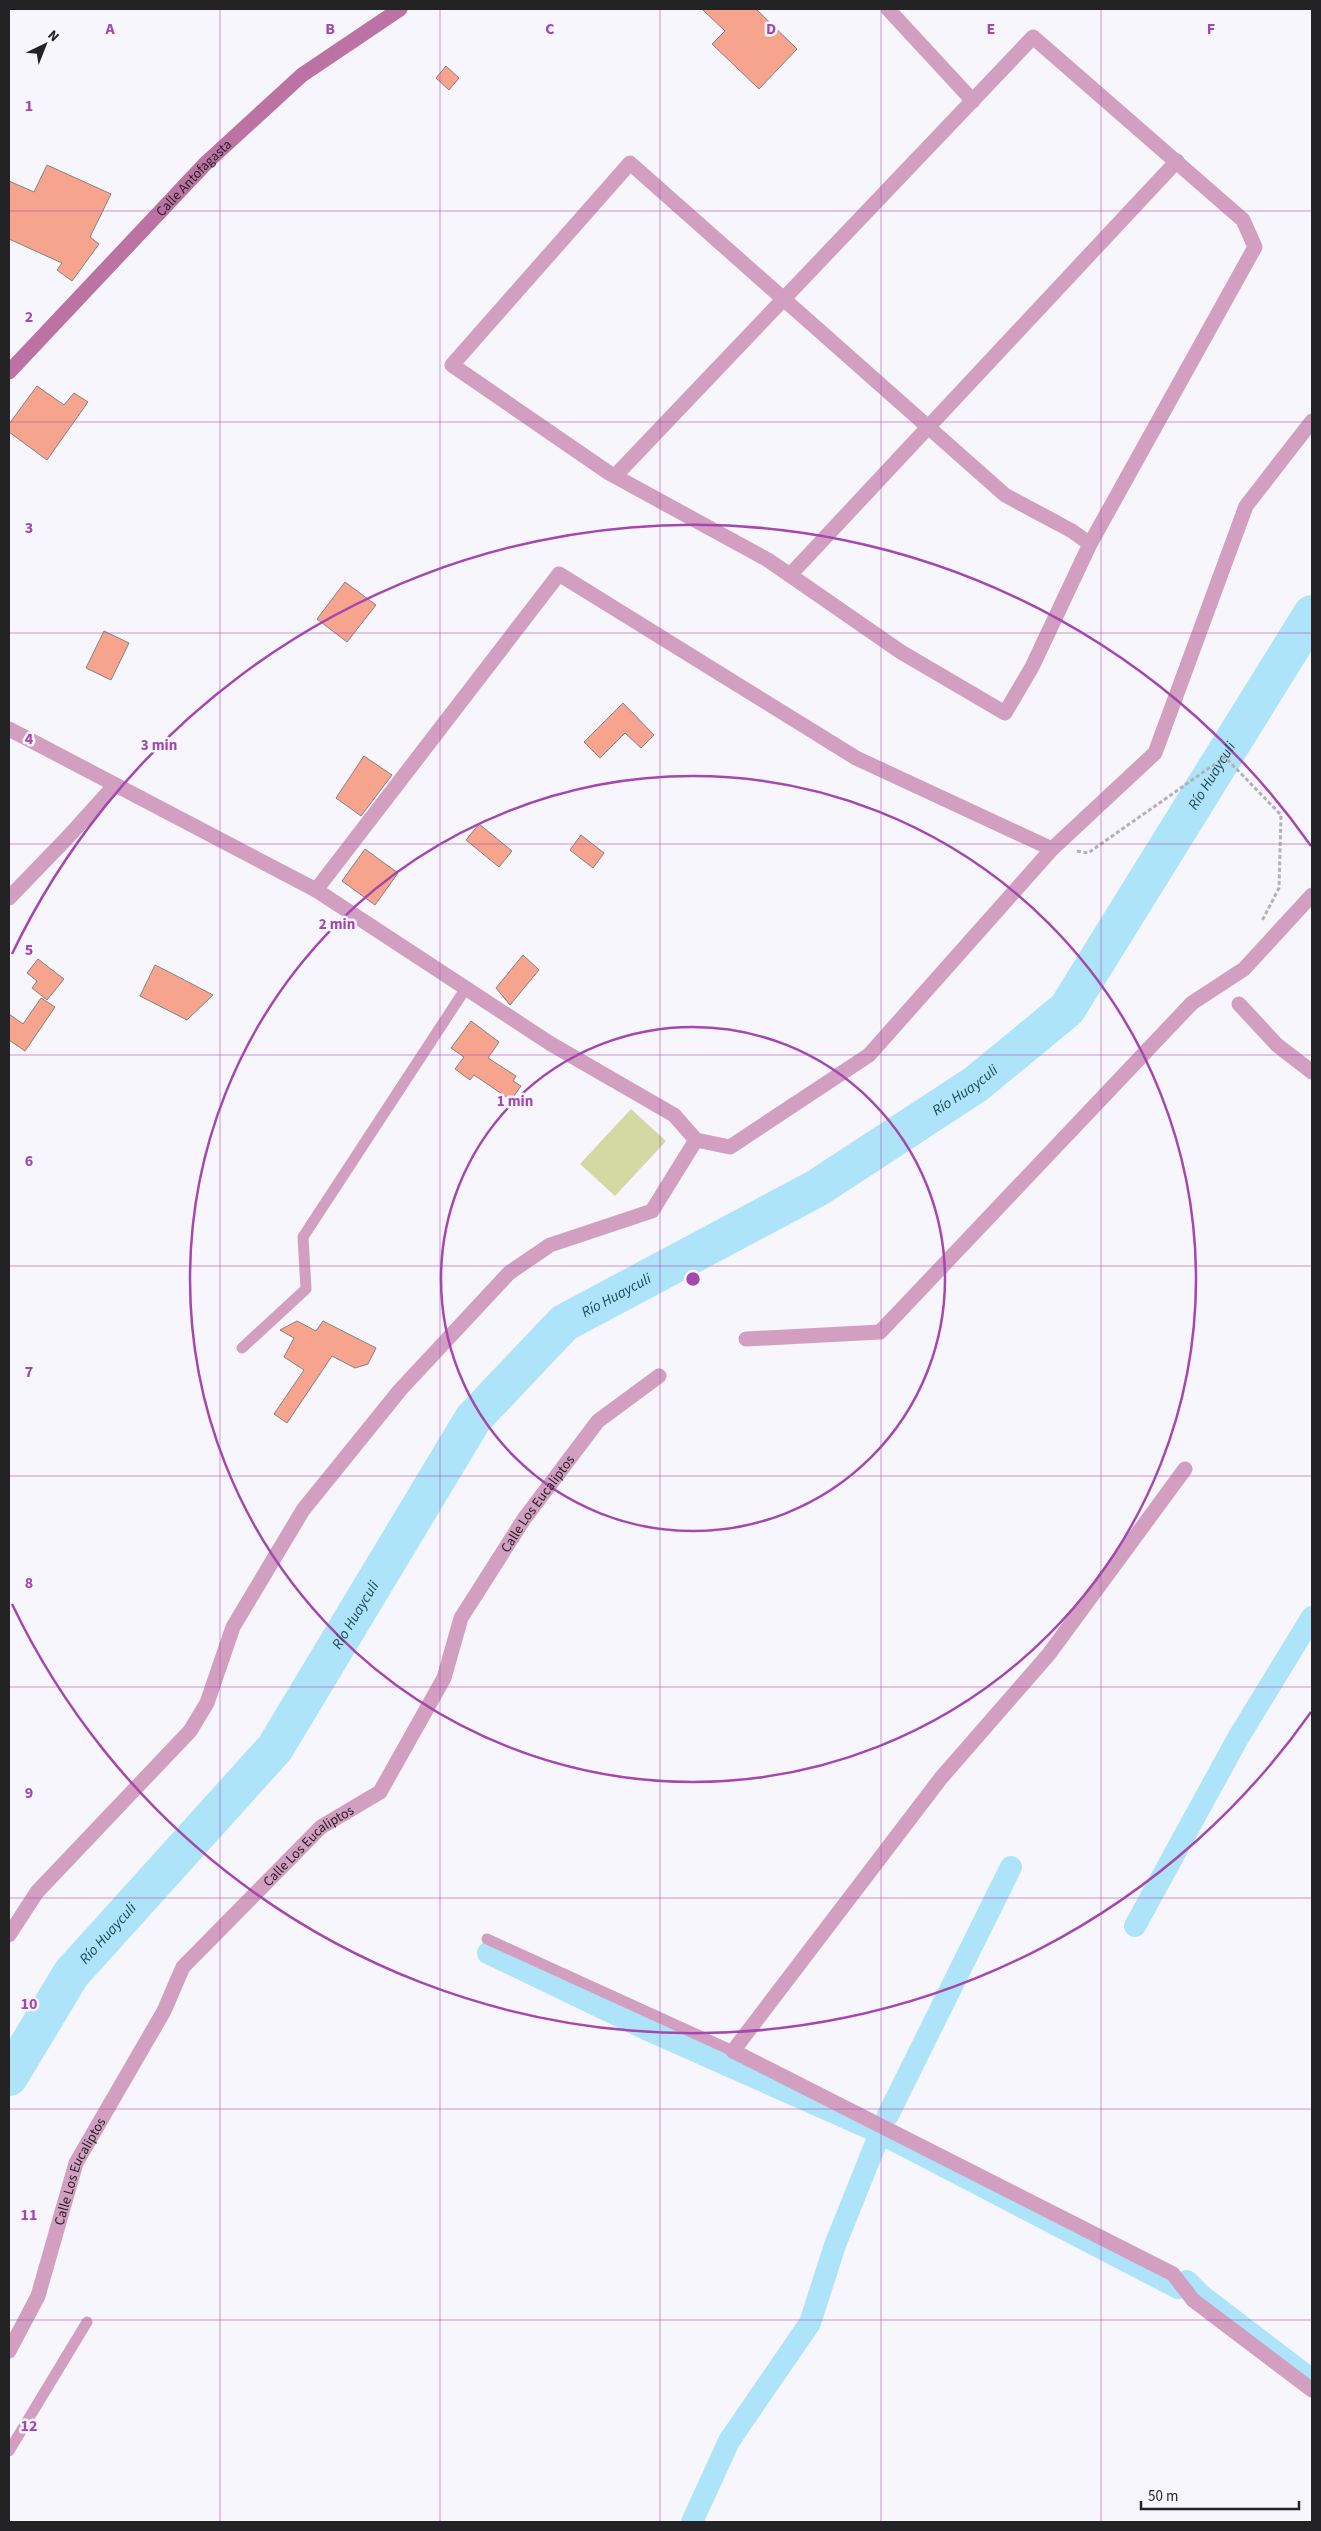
<svg xmlns="http://www.w3.org/2000/svg" width="1321" height="2531" font-family="'Source Sans 3',sans-serif">
  <style>
    .grass { fill: #d2d9a3 }
    .lines { fill: none; stroke-linecap: round; stroke-linejoin: round }
    .canal { stroke: #aee4f9; stroke-width: 22 }
    .river { stroke: #aee4f9; stroke-width: 38 }
    .building { fill: #f7a48e; stroke: #87817f }
    .path { stroke: #b2b1b6; stroke-width: 3; stroke-dasharray: 4 2.5; stroke-linecap: butt }
    .lane { stroke: #d29fc0; stroke-width: 11 }
    .street { stroke: #d29fc0; stroke-width: 15 }
    .secondary { stroke: #bc73a4; stroke-width: 15 }
    .grid { fill: none; stroke: #a447b1; stroke-width: 1; stroke-opacity: 0.55 }
    .ring { fill: none; stroke: #a447b1; stroke-width: 2.5 }
    .labels { text-anchor: middle; stroke-width: 5; stroke-linejoin: round; paint-order: stroke }
    .street-label { font-size: 14px; fill: #232224; stroke: #f7f6fc }
    .water-label { font-size: 15px; font-style: italic; fill: #1f4a59; stroke: #f7f6fc }
    .grid-label { font-size: 16px; text-anchor: middle; font-weight: bold; fill: #a447b1; stroke: #f7f6fc; stroke-width: 5; stroke-linejoin: round; paint-order: stroke }
    .centre { fill: #a447b1; stroke: #f7f6fc; stroke-width: 2.5 }
    .ring-label { font-size: 15px; text-anchor: middle; font-weight: bold; fill: #a447b1; stroke: #f7f6fc; stroke-width: 5; stroke-linejoin: round; paint-order: stroke }
  </style>
  <rect width="100%" height="100%" fill="#f7f6fc"/>
  <path class="grass" d="M631,1109L666,1141L615,1196L580,1164Z"/>
  <g class="lines">
    <g class="canal">
      <path d="M1135,1926L1238,1738L1312,1617"/>
      <path d="M488,1953L648,2030L880,2133L1178,2288L1187,2281L1202,2296L1312,2380"/>
      <path d="M888,2115L1011,1867"/>
      <path d="M692,2522L729,2441L810,2323L835,2245L880,2133"/>
    </g>
    <path class="river" id="s1" d="M9,2077L71,1974L275,1748L473,1419L564,1323L817,1188L976,1084L1067,1009L1312,614"/>
  </g>
  <g class="building">
    <path d="M702,9H756L797,49L759,89L712,44L725,31Z"/>
    <path d="M446,66L459,78L449,90L436,78Z"/>
    <path d="M47,165L111,194L90,237L99,244L72,281L57,270L62,263L9,239V181L34,192Z"/>
    <path d="M37,386L64,405L74,393L88,402L47,460L9,432V424Z"/>
    <path d="M345,582L376,605L347,642L317,619Z"/>
    <path d="M104,631L129,643L111,680L86,668Z"/>
    <path d="M623,703L654,735L641,748L625,733L600,758L584,742Z"/>
    <path d="M364,756L392,775L361,816L336,798Z"/>
    <path d="M479,824L512,851L499,867L466,840Z"/>
    <path d="M581,835L604,853L593,868L570,850Z"/>
    <path d="M365,849L398,873L375,905L342,881Z"/>
    <path d="M523,955L539,970L510,1005L496,988Z"/>
    <path d="M38,959L64,979L47,1000L32,988L37,981L27,973Z"/>
    <path d="M155,965L171,973L213,995L187,1020L140,996Z"/>
    <path d="M41,998L55,1007L25,1051L9,1040V1014L23,1024Z"/>
    <path d="M471,1021L499,1042L488,1058L516,1076L513,1081L521,1086L511,1100L474,1075L470,1080L455,1069L464,1057L451,1048Z"/>
    <path d="M297,1321L316,1331L323,1321L376,1348L368,1364L355,1368L332,1356L287,1423L274,1414L304,1370L284,1357L294,1338L280,1330Z"/>
  </g>
  <g class="lines">
    <path class="path" d="M1077,851L1088,853L1225,757L1281,815L1279,888L1262,921"/>
    <g class="lane">
      <path d="M242,1348L306,1289L303,1237L466,988"/>
      <path d="M487,1939L733,2051"/>
      <path d="M9,2451L87,2322"/>
    </g>
    <g class="street">
      <path d="M888,9L973,101"/>
      <path d="M615,476L1033,37L1243,220L1255,247L1090,544L1032,667L1005,713L901,652L768,560L609,473L452,365L630,163L1005,495L1072,531L1090,544"/>
      <path d="M790,575L1177,161"/>
      <path d="M9,729L316,890L551,1044L674,1115L696,1140L652,1211L550,1245L509,1273L400,1390L303,1510L233,1627L207,1703L190,1731L37,1892L9,1935"/>
      <path d="M316,890L559,574L856,758L1052,849"/>
      <path d="M9,898L67,838L114,786"/>
      <path d="M1239,1004L1277,1045L1312,1072"/>
      <path d="M696,1140L730,1147L869,1055L1052,849L1155,753L1246,506L1312,421"/>
      <path d="M746,1339L880,1332L1192,1003L1244,969L1312,895"/>
      <path d="M1185,1469L1049,1654L941,1778L733,2051L1173,2274L1193,2300L1312,2390"/>
      <path id="s2" d="M9,2351L38,2296L76,2163L164,2011L183,1967L321,1827L380,1792L444,1678L461,1618L524,1519L598,1421L659,1376"/>
    </g>
    <path class="secondary" id="s3" d="M9,372L206,163L302,75L400,9"/>
  </g>
  <path class="grid" d="M220,9V2522M440,9V2522M660,9V2522M881,9V2522M1101,9V2522M9,211H1312M9,422H1312M9,633H1312M9,844H1312M9,1055H1312M9,1266H1312M9,1476H1312M9,1687H1312M9,1898H1312M9,2109H1312M9,2320H1312"/>
  <g class="ring">
    <circle cx="693" cy="1279" r="252"/>
    <circle cx="693" cy="1279" r="503"/>
    <path d="M1311 1712A755 755 0 0 1 12 1604M12 954A755 755 0 0 1 1311 846"/>
  </g>
  <g class="labels">
    <g class="street-label">
      <text dy="5" stroke="none"><textPath href="#s3" startOffset="268">Calle Antofagasta</textPath></text>
      <text dy="5" stroke="none"><textPath href="#s2" startOffset="1020">Calle Los Eucaliptos</textPath></text>
      <text dy="5" stroke="none"><textPath href="#s2" startOffset="599">Calle Los Eucaliptos</textPath></text>
      <text dy="5" stroke="none"><textPath href="#s2" startOffset="194">Calle Los Eucaliptos</textPath></text>
    </g>
    <g class="water-label">
      <text dy="5" stroke="none"><textPath href="#s1" startOffset="1810">Río Huayculi</textPath></text>
      <text dy="5" stroke="none"><textPath href="#s1" startOffset="1405">Río Huayculi</textPath></text>
      <text dy="5" stroke="none"><textPath href="#s1" startOffset="1000">Río Huayculi</textPath></text>
      <text dy="5" stroke="none"><textPath href="#s1" startOffset="580">Río Huayculi</textPath></text>
      <text dy="5" stroke="none"><textPath href="#s1" startOffset="175">Río Huayculi</textPath></text>
    </g>
  </g>
  <g class="grid-label">
    <text x="110" y="34">A</text>
    <text x="330" y="34">B</text>
    <text x="550" y="34">C</text>
    <text x="771" y="34">D</text>
    <text x="991" y="34">E</text>
    <text x="1211" y="34">F</text>
    <text x="29" y="111">1</text>
    <text x="29" y="322">2</text>
    <text x="29" y="533">3</text>
    <text x="29" y="744">4</text>
    <text x="29" y="955">5</text>
    <text x="29" y="1166">6</text>
    <text x="29" y="1377">7</text>
    <text x="29" y="1588">8</text>
    <text x="29" y="1798">9</text>
    <text x="29" y="2009">10</text>
    <text x="29" y="2220">11</text>
    <text x="29" y="2431">12</text>
  </g>
  <circle cx="693" cy="1279" r="8" class="centre"/>
  <g class="ring-label">
    <text x="159" y="750">3 min</text>
    <text x="337" y="929">2 min</text>
    <text x="515" y="1106">1 min</text>
  </g>
  <rect width="1321" height="2531" fill="none" stroke="#232224" stroke-width="20"/>
  <g transform="translate(45 45) rotate(43)" stroke="#f7f6fc" stroke-width="4" paint-order="stroke">
  <path d="M0-4L9 19L0 12L-9 19Z" fill="#232224"/>
  <text y="-8" font-size="14" font-weight="bold" text-anchor="middle" fill="#232224">N</text>
  </g>
  <path d="M1141 2501v8h158v-8" fill="none" stroke="#232224" stroke-width="2.5"/>
  <text x="1148" y="2501" font-size="15" fill="#232224" stroke="#f7f6fc" stroke-width="4" paint-order="stroke">50 m</text>
</svg>
